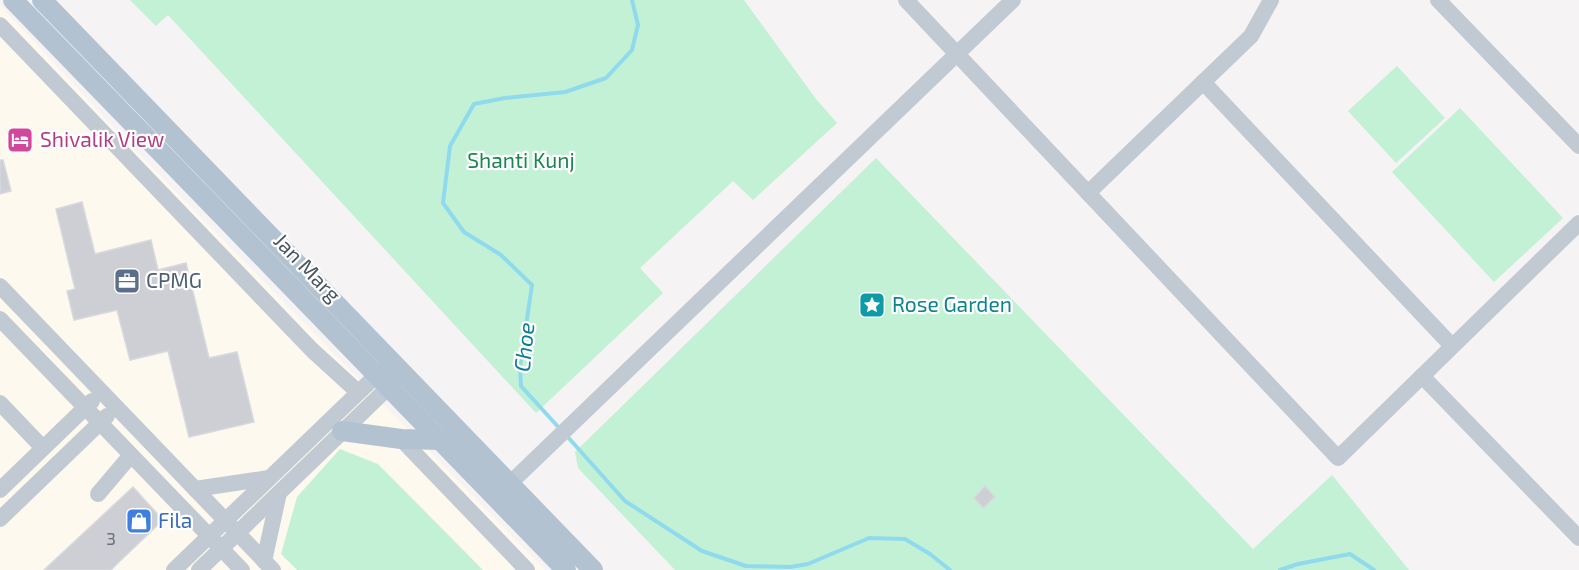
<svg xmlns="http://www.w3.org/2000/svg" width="1579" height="570" font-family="'Exo 2',sans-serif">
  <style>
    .commercial { fill: #fdf9ef }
    .green { fill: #c3f1d5 }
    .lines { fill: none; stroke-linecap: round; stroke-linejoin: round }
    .stream { stroke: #90daee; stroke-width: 4 }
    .building { fill: #cdcfd5; stroke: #d7d9de; stroke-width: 1.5 }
    .minor { stroke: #c1cad2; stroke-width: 16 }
    .major { stroke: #b3c2d1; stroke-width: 20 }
    .labels { text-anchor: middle; stroke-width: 4.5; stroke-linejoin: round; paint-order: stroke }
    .number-label { font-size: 18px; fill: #6b747e }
    .hotel-label { font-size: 21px; fill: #b23c85; stroke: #fff; text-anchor: start }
    .park-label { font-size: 21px; fill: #17864f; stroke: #fff }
    .street-label { font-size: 21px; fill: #4a5661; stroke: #fff }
    .service-label { font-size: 21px; fill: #4e5e75; stroke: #fff; text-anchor: start }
    .culture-label { font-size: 21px; fill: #0d838f; stroke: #fff; text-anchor: start }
    .shop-label { font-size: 21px; fill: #366cbe; stroke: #fff; text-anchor: start }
    .water-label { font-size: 22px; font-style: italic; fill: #0c7c9b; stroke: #fff }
  </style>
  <rect width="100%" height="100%" fill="#f5f3f3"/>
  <path class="commercial" d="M0,5L115,129L545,570H0Z"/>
  <g class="green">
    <path d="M130,0H744L816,99L837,123L753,200L733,181L640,268L663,293L536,413L168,15L156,26Z"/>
    <path d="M1397,66L1445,118L1396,163L1348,111Z"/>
    <path d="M1460,108L1563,218L1494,282L1392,172Z"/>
    <path d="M876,158L1253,549L1332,475L1409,570H675L578,468L575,452Z"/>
    <path d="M340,449L378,464L483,570H297L281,554L297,497Z"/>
  </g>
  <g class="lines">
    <g class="stream">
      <path d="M561,430L521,386L520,366L532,285L501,255L464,232L443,203L450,146L474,104L505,98L565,92L606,78L632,50L638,25L632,0"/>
      <path d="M566,435L625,501L702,551L746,566L790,567L808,564L869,538L905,539L930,554L950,570"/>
      <path d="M1280,570L1298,564L1350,554L1374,570"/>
    </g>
  </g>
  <g class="building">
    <path d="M0,160H3L11,191L0,194Z"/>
    <path d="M82,202L95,254L151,240L158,270L186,263L209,358L237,352L254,422L189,437L168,351L130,360L117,310L74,320L67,291L75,289L56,209Z"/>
    <path d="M985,486L995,497L983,508L974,498Z"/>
    <path d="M133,487L163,520L119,562L111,570H44Z"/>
  </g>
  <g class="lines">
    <g class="minor">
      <path d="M906,0L1338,458L1579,223"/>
      <path d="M1438,0L1579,146"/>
      <path d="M0,25L312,350L358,392"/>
      <path d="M1203,82L1452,346"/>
      <path d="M1088,193L1251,36L1271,0"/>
      <path d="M0,286L273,570"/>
      <path d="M0,319L242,570"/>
      <path d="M1422,376L1579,538"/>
      <path d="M0,403L43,448"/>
      <path d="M401,439L527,570"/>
      <path d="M195,489L269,478"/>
      <path d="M0,490L92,401"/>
      <path d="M501,492L1013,0"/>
      <path d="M98,494L131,455"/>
      <path d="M0,519L107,416"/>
      <path d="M264,561L279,493"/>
      <path d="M174,570L385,367"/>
      <path d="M199,570L397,379"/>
    </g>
    <g class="major">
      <path d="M13,0L566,570"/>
      <path d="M42,0L593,570"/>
      <path d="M342,431L401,439L441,440"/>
    </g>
  </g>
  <defs>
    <symbol id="hotel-square" viewBox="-11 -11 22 22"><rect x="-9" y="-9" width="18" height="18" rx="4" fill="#d1479c" stroke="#fff"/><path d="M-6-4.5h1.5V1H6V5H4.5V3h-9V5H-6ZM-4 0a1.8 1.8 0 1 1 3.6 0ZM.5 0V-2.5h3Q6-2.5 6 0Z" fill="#fff"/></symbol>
    <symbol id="office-square" viewBox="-11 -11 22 22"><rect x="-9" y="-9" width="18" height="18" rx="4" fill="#5c6f8a" stroke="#fff"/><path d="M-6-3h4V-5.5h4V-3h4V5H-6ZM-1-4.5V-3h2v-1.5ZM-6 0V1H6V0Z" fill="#fff"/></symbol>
    <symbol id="sight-square" viewBox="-11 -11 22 22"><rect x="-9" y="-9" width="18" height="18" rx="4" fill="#0f9aa8" stroke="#fff"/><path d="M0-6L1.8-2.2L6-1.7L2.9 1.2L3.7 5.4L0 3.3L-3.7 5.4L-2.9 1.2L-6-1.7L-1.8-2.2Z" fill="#fff"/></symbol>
    <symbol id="shop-square" viewBox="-11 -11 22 22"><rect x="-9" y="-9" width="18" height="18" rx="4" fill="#3f7fe0" stroke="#fff"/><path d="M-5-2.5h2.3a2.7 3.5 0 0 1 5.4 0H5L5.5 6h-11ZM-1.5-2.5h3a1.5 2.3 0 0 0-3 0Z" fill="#fff"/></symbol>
  </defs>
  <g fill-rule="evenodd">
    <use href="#hotel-square" x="5" y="125" width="30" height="30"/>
    <use href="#office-square" x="112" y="266" width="30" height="30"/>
    <use href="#sight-square" x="857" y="290" width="30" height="30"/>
    <use href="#shop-square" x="124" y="506" width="30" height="30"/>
  </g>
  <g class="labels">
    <g class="number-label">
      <text x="111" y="545">3</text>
    </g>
    <g class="hotel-label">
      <text x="40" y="147">Shivalik View</text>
    </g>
    <g class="park-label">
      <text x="521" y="168">Shanti Kunj</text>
    </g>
    <g class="street-label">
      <text transform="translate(307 268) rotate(46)" y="7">Jan Marg</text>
    </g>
    <g class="service-label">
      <text x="146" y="288">CPMG</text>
    </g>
    <g class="culture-label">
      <text x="892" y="312">Rose Garden</text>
    </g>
    <g class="shop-label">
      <text x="158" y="528">Fila</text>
    </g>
    <g class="water-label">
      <text transform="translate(524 347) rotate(-84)" y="8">Choe</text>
    </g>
  </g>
</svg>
